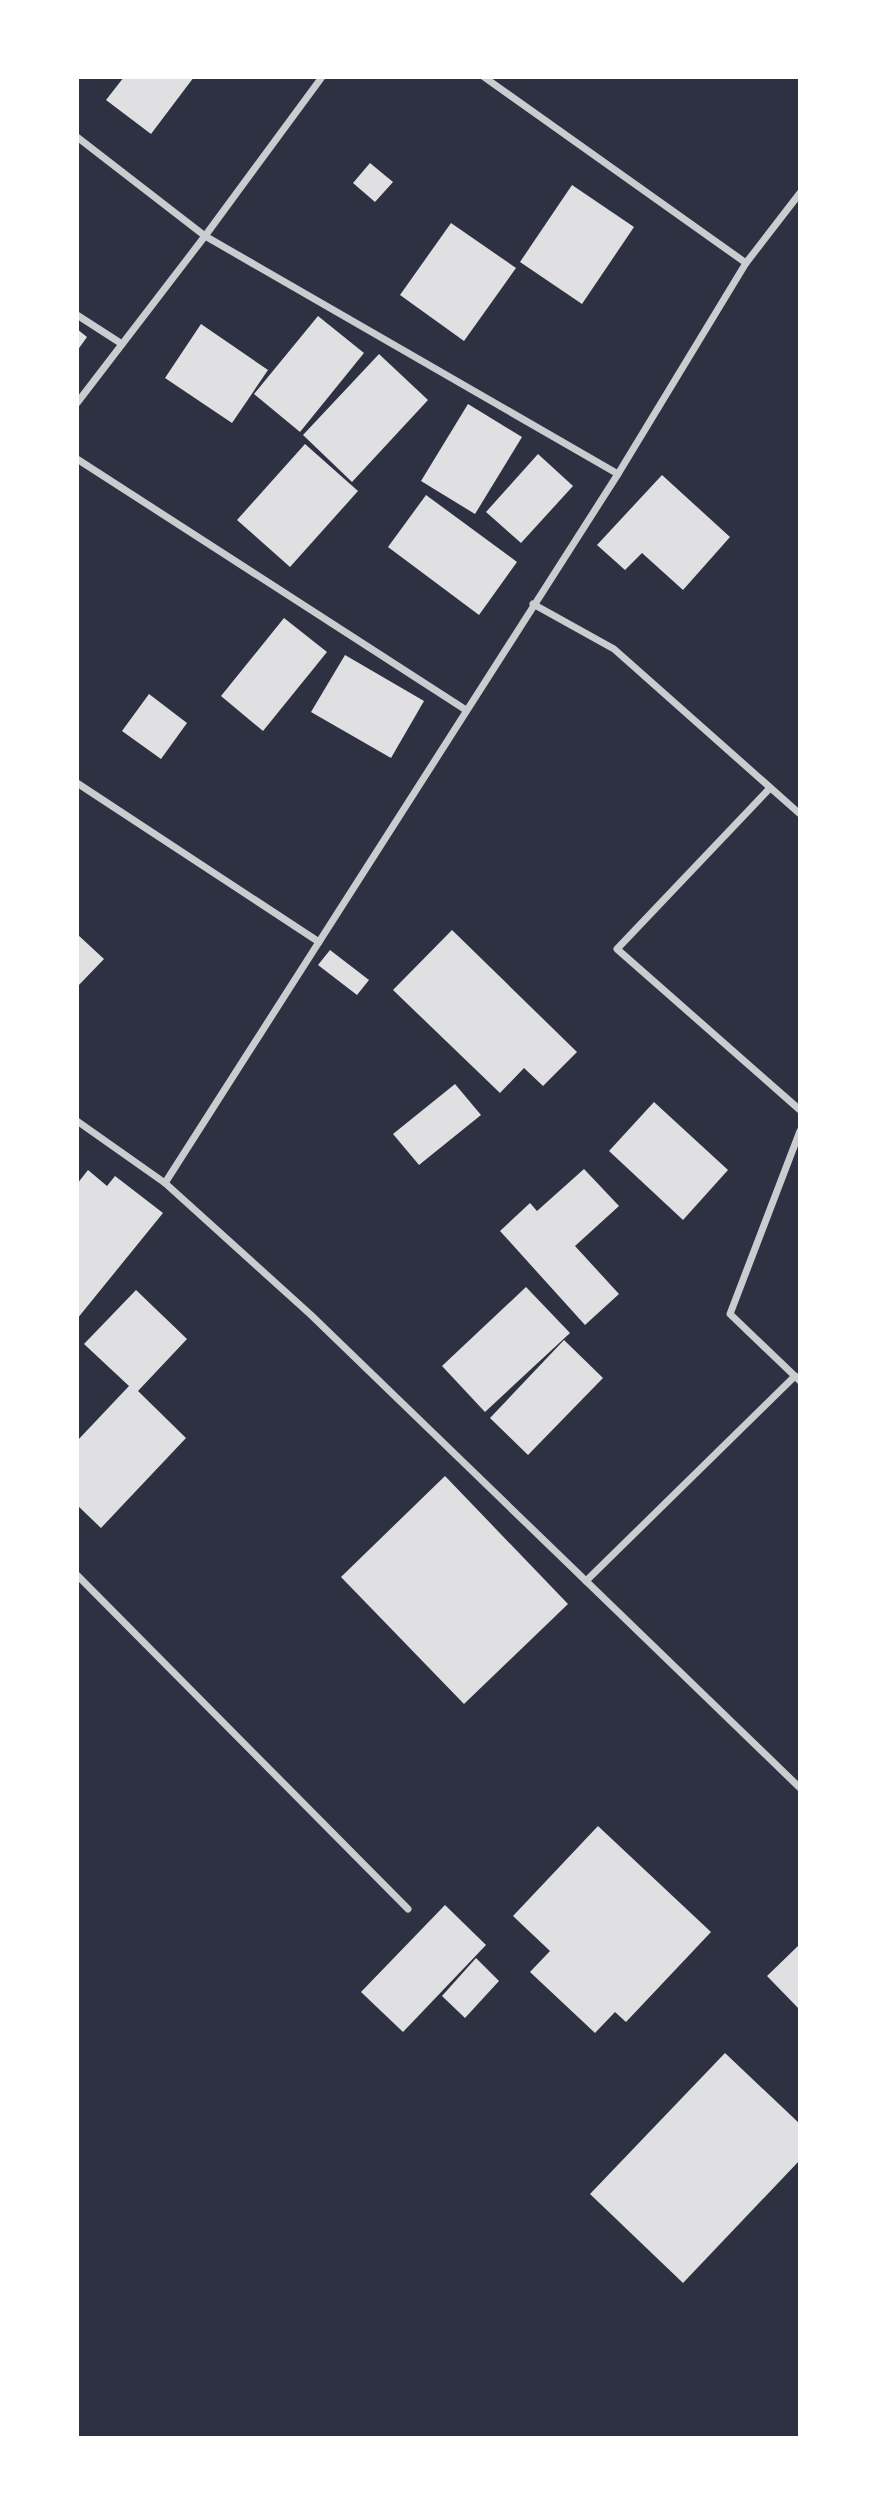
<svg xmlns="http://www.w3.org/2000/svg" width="877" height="2515" font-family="'Zilla Slab',serif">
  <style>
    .building { fill: #e0e0e3 }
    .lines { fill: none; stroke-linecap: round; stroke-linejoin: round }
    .minor { stroke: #caccd0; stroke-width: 7 }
  </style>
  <rect width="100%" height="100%" fill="#2d3142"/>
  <g class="building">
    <path d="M124,77H194L151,134L106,100Z"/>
    <path d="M370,163L393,182L375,202L353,183Z"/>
    <path d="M572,185L634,227L582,304L520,262Z"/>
    <path d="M451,223L516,268L464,341L400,295Z"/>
    <path d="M318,316L364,353L300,432L254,394Z"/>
    <path d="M201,324L268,370L232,423L165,378Z"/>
    <path d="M77,329L87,337L77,351Z"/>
    <path d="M379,354L428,400L352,482L303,435Z"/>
    <path d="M468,404L522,437L475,514L421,481Z"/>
    <path d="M305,444L358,491L290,567L237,520Z"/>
    <path d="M538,454L573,486L521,543L486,512Z"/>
    <path d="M662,475L730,537L683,590L642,553L625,570L597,545Z"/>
    <path d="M426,495L517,562L479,615L388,547Z"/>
    <path d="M284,618L327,652L263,731L221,696Z"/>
    <path d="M345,655L424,701L391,758L311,712Z"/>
    <path d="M149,694L187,723L161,759L122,731Z"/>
    <path d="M452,930L577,1052L543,1086L524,1068L500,1093L393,990Z"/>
    <path d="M77,934L104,959L77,987Z"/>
    <path d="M330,950L369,980L357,995L318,965Z"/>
    <path d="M455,1084L481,1115L419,1165L393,1134Z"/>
    <path d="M654,1102L728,1170L683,1220L609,1151Z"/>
    <path d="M584,1169L619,1206L575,1246L619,1294L585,1325L500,1231L530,1203L537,1211Z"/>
    <path d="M88,1170L107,1186L115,1176L163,1213L77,1319V1184Z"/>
    <path d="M526,1287L570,1333L485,1412L442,1366Z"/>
    <path d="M136,1290L187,1339L138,1391L186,1438L101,1528L77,1505V1441L129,1386L84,1344Z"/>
    <path d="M564,1340L603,1378L528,1455L490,1418Z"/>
    <path d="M445,1476L568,1604L464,1704L341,1577Z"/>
    <path d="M598,1826L711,1932L626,2022L615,2012L595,2033L530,1972L550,1951L513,1916Z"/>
    <path d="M445,1905L486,1945L403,2032L361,1992Z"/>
    <path d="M800,1944V2010L767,1976Z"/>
    <path d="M476,1958L499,1981L465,2018L442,1996Z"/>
    <path d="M725,2053L800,2124V2160L683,2283L590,2194Z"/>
  </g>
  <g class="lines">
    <g class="minor">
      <path d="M77,137L205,236L618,474"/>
      <path d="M746,263L800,193"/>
      <path d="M77,315L122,344"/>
      <path d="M77,403L205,236L322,77"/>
      <path d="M77,459L466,710"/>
      <path d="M533,604L614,649L800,814"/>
      <path d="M77,783L319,942"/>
      <path d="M770,788L617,949L800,1110"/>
      <path d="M77,1121L165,1183L311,1315L800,1788"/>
      <path d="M800,1131L730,1314L800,1381"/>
      <path d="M165,1183L618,474L746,263L484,77"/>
      <path d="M77,1575L408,1909"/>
      <path d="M586,1581L795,1376"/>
    </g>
  </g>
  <rect width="877" height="2515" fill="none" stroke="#ffffff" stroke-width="158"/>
</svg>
